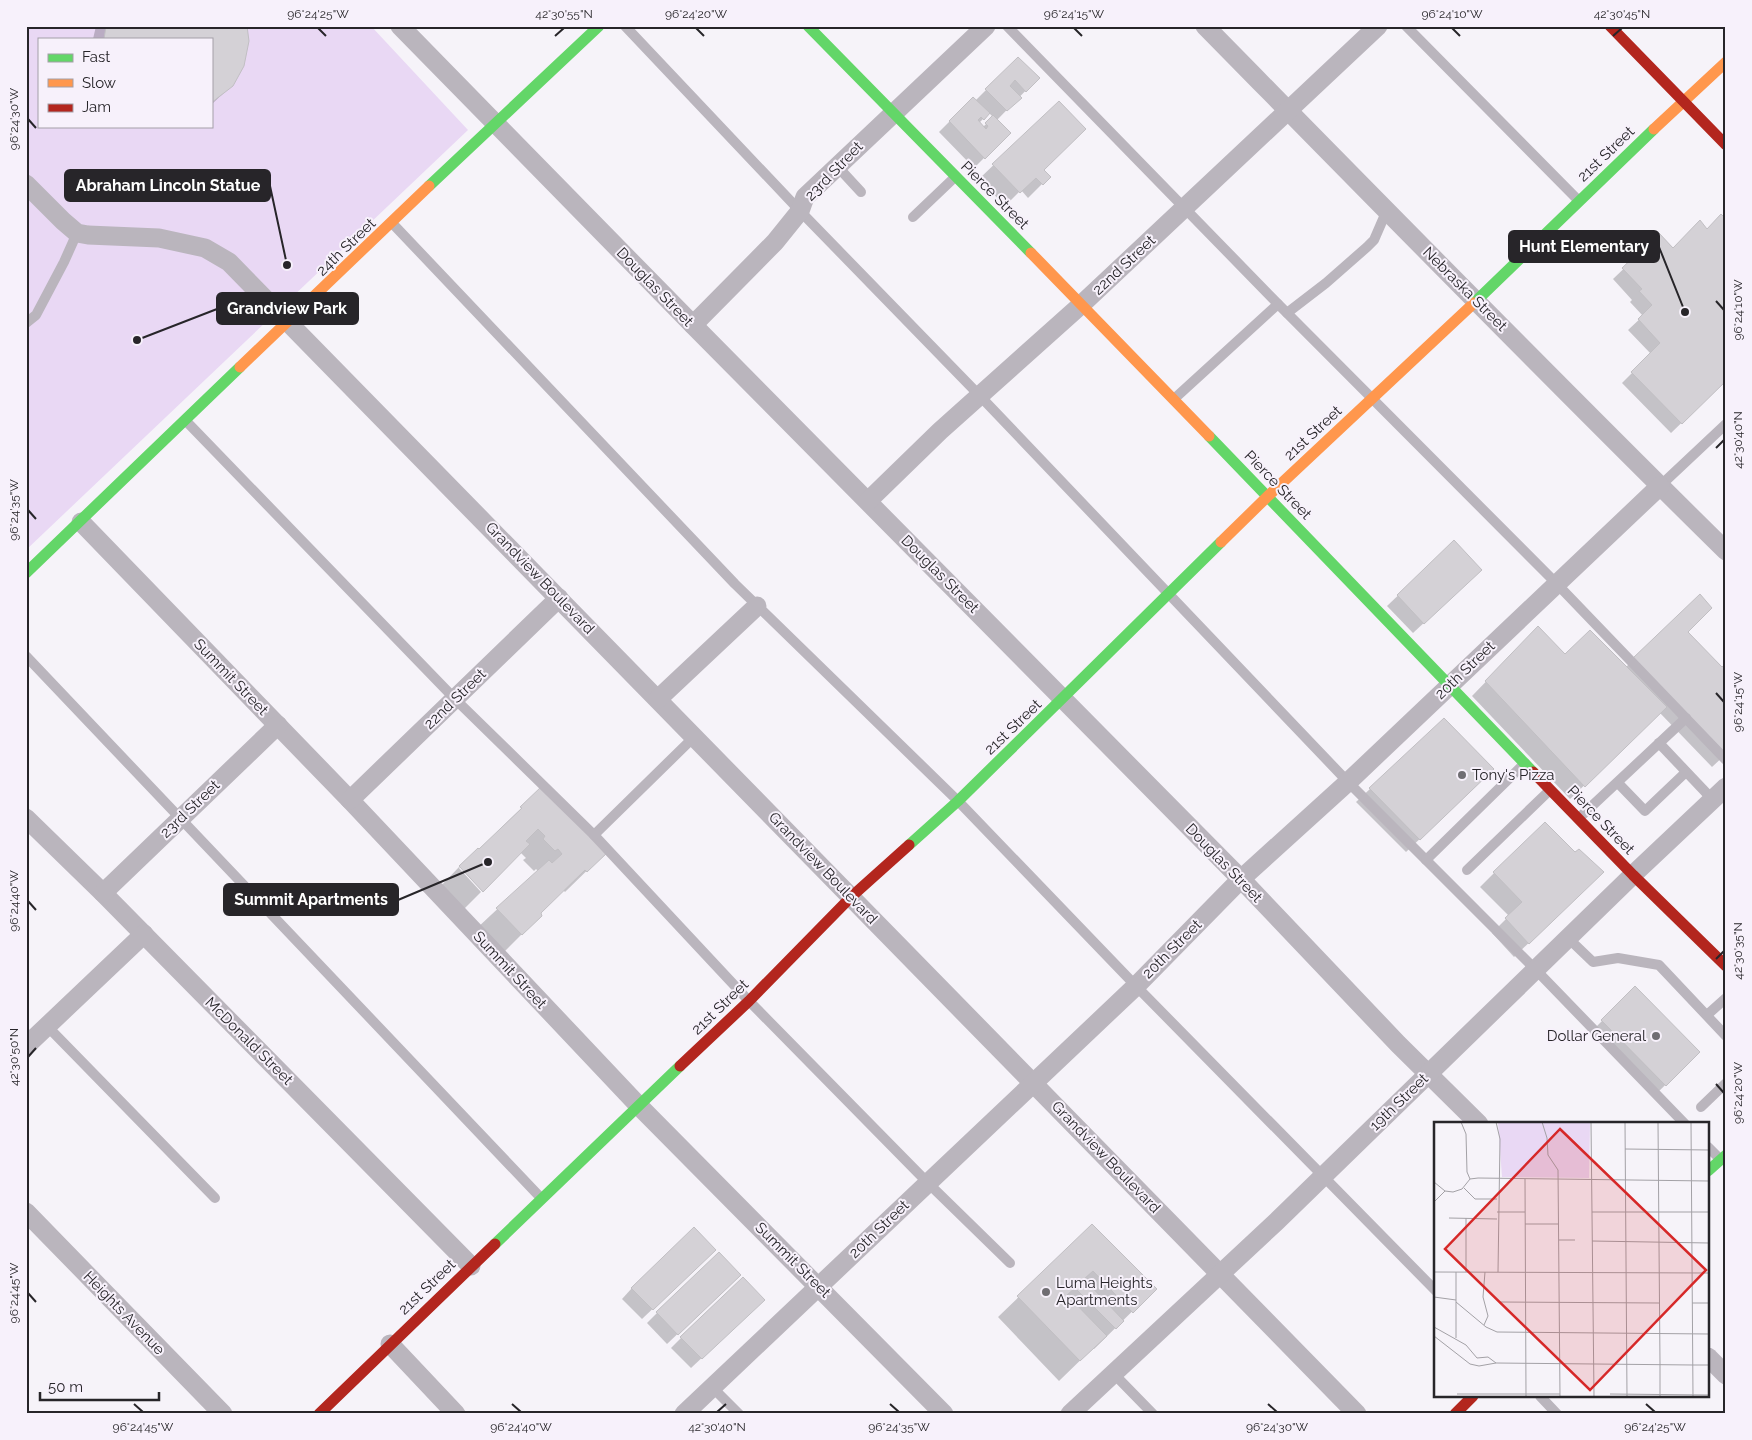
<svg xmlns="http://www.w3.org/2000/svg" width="1752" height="1440" font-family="Raleway,sans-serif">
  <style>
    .park { fill: #e9d8f4; fill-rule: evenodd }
    .shadow { fill: #0003; fill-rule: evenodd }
    .building { fill: #d4d1d6; stroke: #c1bfc3 }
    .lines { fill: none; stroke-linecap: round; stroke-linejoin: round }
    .lane { stroke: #bab5bd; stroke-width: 10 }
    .street { stroke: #bab5bd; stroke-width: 19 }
    .fast { stroke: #63d668; stroke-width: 11 }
    .slow { stroke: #ff974d; stroke-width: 11 }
    .jam { stroke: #b3261e; stroke-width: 11 }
    .ticks { fill: none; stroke: #272529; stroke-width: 2 }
    .poi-dot { fill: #6f6d72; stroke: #f7f1fb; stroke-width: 2 }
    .labels { text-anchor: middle; stroke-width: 4; stroke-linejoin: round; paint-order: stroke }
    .street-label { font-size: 15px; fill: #272529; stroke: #f7f1fb }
    .poi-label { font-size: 15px; fill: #272529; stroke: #f7f1fb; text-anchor: start }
    .inset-road { fill: none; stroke: #a3a1a6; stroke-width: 1 }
    .view { fill: #d62828; fill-opacity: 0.15; stroke: #d62828; stroke-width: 2.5 }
    .inset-edge { fill: none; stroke: #272529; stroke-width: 2.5 }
    .leader { fill: none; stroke: #272529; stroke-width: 2 }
    .callout-dot { fill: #272529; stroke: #f7f1fb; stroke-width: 2 }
    .callout { fill: #272529; stroke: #272529; stroke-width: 2 }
    .callout-label { font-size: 16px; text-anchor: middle; font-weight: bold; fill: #fff }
    .neatline { fill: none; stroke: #272529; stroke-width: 2 }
    .ticks-label { font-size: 12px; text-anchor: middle; fill: #272529 }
  </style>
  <rect width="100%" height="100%" fill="#f6f3f9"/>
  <path class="park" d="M26,26H371L468,130L26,550ZM39,39H211V126H39Z"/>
  <g class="shadow">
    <path d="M96,26H245L232,85L211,105V39H93Z"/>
    <path d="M1018,58L1038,78L997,120L1009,133L974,168L939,132L973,98L975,101ZM989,113L993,117L983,127L979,123Z"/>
    <path d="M1059,102L1042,170L1049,177L1028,198L1021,190L1005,206L979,179Z"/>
    <path d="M1659,235L1726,380L1671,433L1622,383L1651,354L1628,330L1643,316L1630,302L1632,300L1613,279Z"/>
    <path d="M1454,542L1470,580L1413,633L1387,606Z"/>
    <path d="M1699,596L1687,632L1726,754L1712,767L1660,713L1570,799L1472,696L1538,628L1565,656L1626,667Z"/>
    <path d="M1444,720L1479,783L1406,852L1356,802Z"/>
    <path d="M542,788L605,853L565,892L563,890L539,913L540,916L501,955L476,929L538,871L536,869L534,871L523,860L526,858L520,852L460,867L459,868L481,892L462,911L439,888L459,867L478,850L479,851L502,829L501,828Z"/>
    <path d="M1494,873L1588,886L1514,957L1492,933L1509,916L1480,887Z"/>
    <path d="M1635,988L1699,1052L1655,1095L1592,1031Z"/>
    <path d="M1092,1226L1155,1289L1094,1349L1093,1348L1059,1381L998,1317Z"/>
    <path d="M704,1260L642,1319L622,1299L632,1288Z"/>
    <path d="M729,1285L667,1344L647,1323L657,1313Z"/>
    <path d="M753,1310L691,1368L671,1348L681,1338Z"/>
  </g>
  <g class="building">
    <path d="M106,26H247L249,41L244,66L233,86L211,103V39H104Z"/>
    <path d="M1018,57L1040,78L1026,92L1015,80L1010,86L1022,98L1007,111L985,89Z"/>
    <path d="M973,97L990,113L984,120L981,117L978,120L986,129L988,126L985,123L993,115L1011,133L985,159L949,121Z"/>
    <path d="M1059,101L1086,129L1044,170L1051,177L1043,185L1036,178L1020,193L992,164Z"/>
    <path d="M1721,214L1726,219V381L1682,424L1631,372L1660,343L1638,319L1652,305L1639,291L1642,289L1622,268L1659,233L1673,248L1700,220L1707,229Z"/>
    <path d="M1454,540L1482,570L1424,624L1397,595Z"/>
    <path d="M1700,594L1712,608L1688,632L1722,667L1726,663V754L1633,658Z"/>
    <path d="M1538,626L1565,654L1590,630L1667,707L1585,787L1485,681Z"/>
    <path d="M1444,718L1494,769L1420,840L1369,788Z"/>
    <path d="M542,786L607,853L587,872L585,870L541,913L542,916L522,935L496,908L549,860L552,863L562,854L558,849L555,851L543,839L545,836L538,829L526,841L530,844L483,892L459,866L478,848L479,849L522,808L520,807Z"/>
    <path d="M1545,822L1575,852L1579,849L1604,872L1529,944L1505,918L1522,902L1493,872Z"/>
    <path d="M1635,986L1700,1052L1666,1086L1601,1020Z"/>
    <path d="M1092,1224L1157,1289L1133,1313L1093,1271L1084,1279L1124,1321L1116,1329L1075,1288L1067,1295L1107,1336L1080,1361L1017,1296Z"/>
    <path d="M694,1227L716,1250L653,1310L631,1288Z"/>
    <path d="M719,1252L741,1275L678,1335L656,1312Z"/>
    <path d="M743,1277L765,1300L702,1359L680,1337Z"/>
  </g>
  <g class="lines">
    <g class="lane">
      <path d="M625,26L800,211L980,396L1348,782L1536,970L1685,1124"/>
      <path d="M1007,26L1278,304L1556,583L1726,760"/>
      <path d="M1406,26L1579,201"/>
      <path d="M837,166L861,192"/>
      <path d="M913,217L955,177"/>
      <path d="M392,223L735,584L958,801L1136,986L1436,1291"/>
      <path d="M1287,313L1326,283L1367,247L1374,240L1387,210"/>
      <path d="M26,323L36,315L64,262L77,233"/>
      <path d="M1174,399L1278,304"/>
      <path d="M186,421L455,699L594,835L749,1001L928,1183L1010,1263"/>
      <path d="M1660,486L1726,424"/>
      <path d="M26,656L541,1198"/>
      <path d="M1659,743L1713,800"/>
      <path d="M1618,783L1645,811L1686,772"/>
      <path d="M1579,818L1686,718"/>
      <path d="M594,835L695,736"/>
      <path d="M1426,860L1525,763"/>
      <path d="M1467,870L1550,790"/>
      <path d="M1568,938L1593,962L1618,958L1659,965L1726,1036"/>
      <path d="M1707,1015L1726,998"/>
      <path d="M47,1026L215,1198"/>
      <path d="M1701,1107L1726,1083"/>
      <path d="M1708,1147L1720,1159"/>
      <path d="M1114,1374L1153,1414"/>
      <path d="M712,1387L739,1414"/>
      <path d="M1540,1396L1557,1414"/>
    </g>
    <g class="street">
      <path d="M400,26L693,325L1241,879L1398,1044L1479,1124"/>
      <path d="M1205,26C1378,202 1550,378 1726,551"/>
      <path d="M26,184L63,221L77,233L88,235L159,238L205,248L229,262L1357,1414"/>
      <path d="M693,325L775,242L800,211L805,197L986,26"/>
      <path d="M868,501L940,431L1082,304L1378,26"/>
      <path d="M81,522L350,800L638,1105L944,1414"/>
      <path d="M658,699L757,606"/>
      <path d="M350,800L559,598"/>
      <path d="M26,818L103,893L471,1266"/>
      <path d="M103,893L278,725"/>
      <path d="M26,1046L144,934"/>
      <path d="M26,1212L223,1414"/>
      <path d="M390,1344L456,1414"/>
      <path d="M1708,1357L1726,1375"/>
      <path d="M684,1414L1136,986L1241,879L1348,782L1660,486"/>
      <path d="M1070,1414L1276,1222L1639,869L1726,787"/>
    </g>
    <g class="fast">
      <path d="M808,26L1031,253"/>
      <path d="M429,186L599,26"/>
      <path d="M1474,303L1654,129"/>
      <path d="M1209,436L1533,772"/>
      <path d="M26,573L240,367"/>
      <path d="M909,845L958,801L1221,542"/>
      <path d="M1708,1171L1726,1155"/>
      <path d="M495,1244L680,1066"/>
    </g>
    <g class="slow">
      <path d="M1654,129L1726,62"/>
      <path d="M1031,253L1209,436"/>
      <path d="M240,367L429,186"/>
      <path d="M1221,542L1268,496L1474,303"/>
    </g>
    <g class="jam">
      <path d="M1610,26L1726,145"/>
      <path d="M1533,772L1633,875L1726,966"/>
      <path d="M680,1066L749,1001L851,897L909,845"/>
      <path d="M319,1414L495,1244"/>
      <path d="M1455,1414L1473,1396"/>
    </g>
  </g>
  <path class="ticks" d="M318,28L326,36M696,28L704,36M1074,28L1082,36M1452,28L1460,36M555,36L564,28M1613,36L1622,28M28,119L36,128M1716,301L1724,310M1716,448L1724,440M28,510L36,519M1716,693L1724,702M28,901L36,910M1716,959L1724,951M28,1057L36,1048M1716,1084L1724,1093M28,1293L36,1302M134,1404L143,1412M512,1404L521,1412M890,1404L899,1412M1268,1404L1277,1412M1646,1404L1655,1412M717,1412L726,1404"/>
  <g class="poi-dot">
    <circle cx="1462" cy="775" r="5"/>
    <circle cx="1656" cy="1036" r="5"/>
    <circle cx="1046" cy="1292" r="5"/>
  </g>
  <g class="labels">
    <g class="street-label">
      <text transform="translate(1606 154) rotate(-44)" y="5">21st Street</text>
      <text transform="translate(834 171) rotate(-46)" y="5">23rd Street</text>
      <text transform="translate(995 195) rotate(45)" y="5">Pierce Street</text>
      <text transform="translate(346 247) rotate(-44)" y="5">24th Street</text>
      <text transform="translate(1124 265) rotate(-43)" y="5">22nd Street</text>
      <text transform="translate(655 287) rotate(46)" y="5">Douglas Street</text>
      <text transform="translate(1465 289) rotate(45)" y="5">Nebraska Street</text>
      <text transform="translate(1313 433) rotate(-43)" y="5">21st Street</text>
      <text transform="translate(1278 485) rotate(46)" y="5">Pierce Street</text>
      <text transform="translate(940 574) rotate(45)" y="5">Douglas Street</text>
      <text transform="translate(540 578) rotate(46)" y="5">Grandview Boulevard</text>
      <text transform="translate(1465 670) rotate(-44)" y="5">20th Street</text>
      <text transform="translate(231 677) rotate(46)" y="5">Summit Street</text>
      <text transform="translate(455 699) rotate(-44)" y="5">22nd Street</text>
      <text transform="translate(1013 727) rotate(-44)" y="5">21st Street</text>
      <text transform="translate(190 809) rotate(-44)" y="5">23rd Street</text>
      <text transform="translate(1601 820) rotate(46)" y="5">Pierce Street</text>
      <text transform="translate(1224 863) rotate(46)" y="5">Douglas Street</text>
      <text transform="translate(823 868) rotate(46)" y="5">Grandview Boulevard</text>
      <text transform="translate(1172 949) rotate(-45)" y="5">20th Street</text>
      <text transform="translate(510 970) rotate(47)" y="5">Summit Street</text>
      <text transform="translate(720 1007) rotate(-44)" y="5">21st Street</text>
      <text transform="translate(249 1041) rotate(45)" y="5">McDonald Street</text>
      <text transform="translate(1399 1102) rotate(-44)" y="5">19th Street</text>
      <text transform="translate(1106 1157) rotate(46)" y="5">Grandview Boulevard</text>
      <text transform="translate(879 1229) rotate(-44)" y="5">20th Street</text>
      <text transform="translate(793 1260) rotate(45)" y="5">Summit Street</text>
      <text transform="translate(427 1287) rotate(-44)" y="5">21st Street</text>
      <text transform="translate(124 1313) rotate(46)" y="5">Heights Avenue</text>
    </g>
    <g class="poi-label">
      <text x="1472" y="780">Tony's Pizza</text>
      <text x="1646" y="1041" text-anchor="end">Dollar General</text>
      <text x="1056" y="1288">Luma Heights<tspan x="1056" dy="17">Apartments</tspan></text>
    </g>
  </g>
  <g transform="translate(1434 1122)">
    <rect width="275" height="275" fill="#f6f3f9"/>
    <path d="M64,0L156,1L155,56L68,55Z" fill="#e9d8f4"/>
    <path class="inset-road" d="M27,0L32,12L33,50L36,57M62,0L66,17L64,150M108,0L113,16L114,33L124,48L126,275M157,0L160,275M191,0L193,275M224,0L226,242M257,0L259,275M191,27L275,28M91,57L92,275M0,60L11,69L19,70L28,67L36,57L44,56L275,59M30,66L41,77H63M0,80L11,69M63,90H91M158,90H275M15,96L63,97M32,96V150M91,102H125M125,118H141M158,119L275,121M0,150L275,151M22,150V216M0,175L22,178M22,180L52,205L63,210L275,212M65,180L225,181M258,181H275M50,203L54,194L49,175L51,150M0,205L32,223L43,236L54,235L62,241M0,214L36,242L45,244L62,241L259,243M226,242V275M259,243H275M23,272H126M176,272L275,273"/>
    <path class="view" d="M126,7L272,148L156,268L11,127Z"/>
    <rect width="275" height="275" class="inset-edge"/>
  </g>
  <path class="leader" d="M287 265L270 186M1685 312L1659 247M137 340L217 309M488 862L398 900"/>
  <g class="callout-dot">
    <circle cx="287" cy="265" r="5"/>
    <circle cx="1685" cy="312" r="5"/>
    <circle cx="137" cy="340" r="5"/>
    <circle cx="488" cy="862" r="5"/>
  </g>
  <g class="callout">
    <rect x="65" y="170" width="205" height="31" rx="5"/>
    <rect x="1509" y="231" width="150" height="31" rx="5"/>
    <rect x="217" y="293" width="141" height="31" rx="5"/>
    <rect x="224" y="884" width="174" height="31" rx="5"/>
  </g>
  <g class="callout-label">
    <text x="168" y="191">Abraham Lincoln Statue</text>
    <text x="1584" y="252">Hunt Elementary</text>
    <text x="287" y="314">Grandview Park</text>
    <text x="311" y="905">Summit Apartments</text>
  </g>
  <rect width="1752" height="1440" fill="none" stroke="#f7f1fb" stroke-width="55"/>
  <rect x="38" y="38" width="175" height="90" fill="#f7f1fb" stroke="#a49fa7"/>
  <rect x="48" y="54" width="25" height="8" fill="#63d668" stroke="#a49fa7"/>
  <text x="82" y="62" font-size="15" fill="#272529">Fast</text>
  <rect x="48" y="79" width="25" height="8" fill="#ff974d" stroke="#a49fa7"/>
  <text x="82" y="88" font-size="15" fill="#272529">Slow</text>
  <rect x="48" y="104" width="25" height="8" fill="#b3261e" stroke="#a49fa7"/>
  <text x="82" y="112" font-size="15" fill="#272529">Jam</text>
  <path d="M40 1392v8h119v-8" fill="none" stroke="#272529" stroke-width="2.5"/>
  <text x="48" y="1392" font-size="15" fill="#272529" stroke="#f7f1fb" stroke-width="4" paint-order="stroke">50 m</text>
  <rect x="28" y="28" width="1696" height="1384" class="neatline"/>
  <g class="ticks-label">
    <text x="318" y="18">96°24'25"W</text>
    <text x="564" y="18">42°30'55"N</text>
    <text x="696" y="18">96°24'20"W</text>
    <text x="1074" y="18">96°24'15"W</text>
    <text x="1452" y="18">96°24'10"W</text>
    <text x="1622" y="18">42°30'45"N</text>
    <text transform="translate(14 119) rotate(-90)" y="4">96°24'30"W</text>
    <text transform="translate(1738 310) rotate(-90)" y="4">96°24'10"W</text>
    <text transform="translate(1738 440) rotate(-90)" y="4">42°30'40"N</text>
    <text transform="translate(14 510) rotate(-90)" y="4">96°24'35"W</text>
    <text transform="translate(1738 702) rotate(-90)" y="4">96°24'15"W</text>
    <text transform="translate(14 901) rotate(-90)" y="4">96°24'40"W</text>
    <text transform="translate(1738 951) rotate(-90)" y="4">42°30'35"N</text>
    <text transform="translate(14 1057) rotate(-90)" y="4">42°30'50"N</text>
    <text transform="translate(1738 1093) rotate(-90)" y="4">96°24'20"W</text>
    <text transform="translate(14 1293) rotate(-90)" y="4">96°24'45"W</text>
    <text x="143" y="1431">96°24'45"W</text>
    <text x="521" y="1431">96°24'40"W</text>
    <text x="717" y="1431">42°30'40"N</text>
    <text x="899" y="1431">96°24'35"W</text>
    <text x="1277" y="1431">96°24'30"W</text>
    <text x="1655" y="1431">96°24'25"W</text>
  </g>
</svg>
